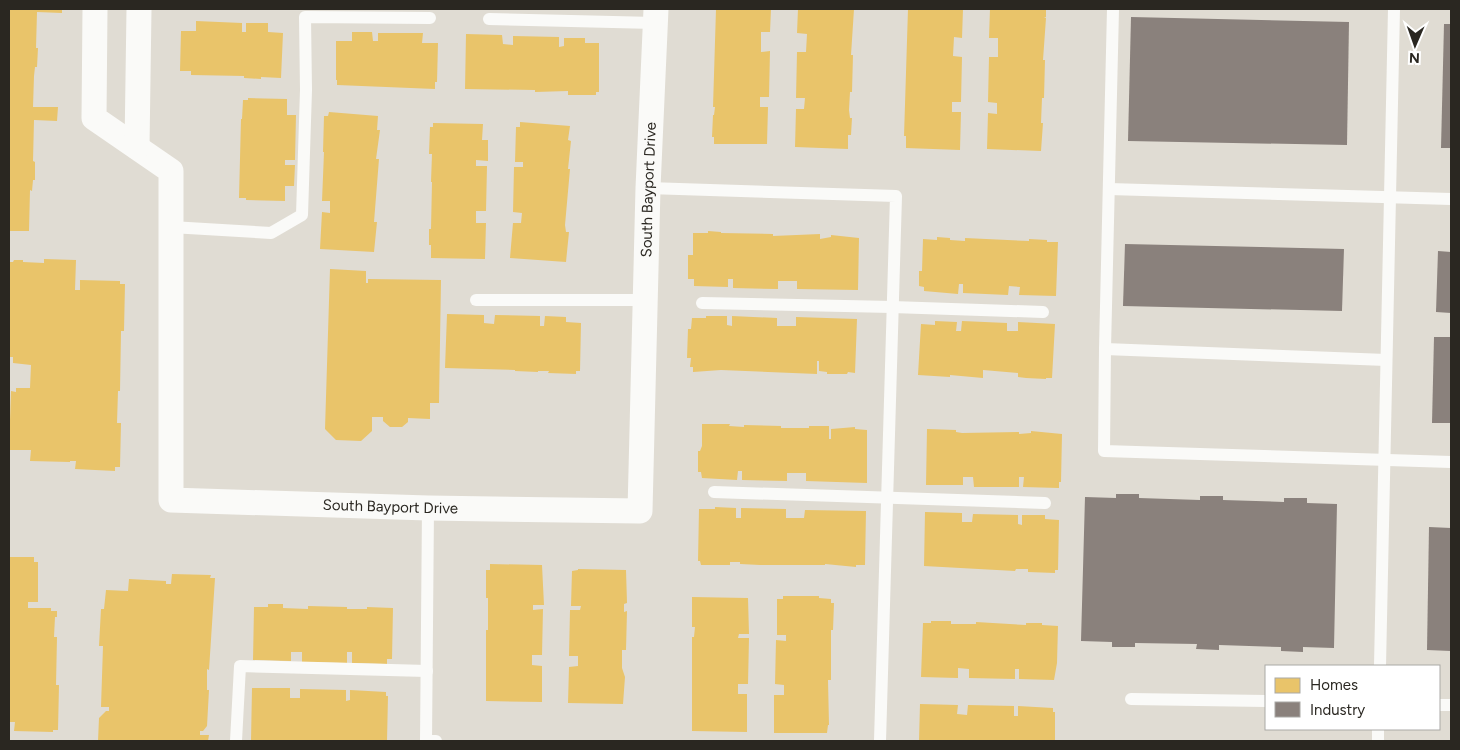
<svg xmlns="http://www.w3.org/2000/svg" width="1460" height="750" font-family="Figtree,sans-serif">
  <style>
    .homes { fill: #e9c46a }
    .industry { fill: #8a817c }
    .lines { fill: none; stroke-linecap: round; stroke-linejoin: round }
    .lane { stroke: #fafaf8; stroke-width: 12 }
    .street { stroke: #fafaf8; stroke-width: 25 }
    .labels { text-anchor: middle; stroke-width: 5; stroke-linejoin: round; paint-order: stroke }
    .street-label { font-size: 15px; fill: #2a2721; stroke: #fff }
  </style>
  <rect width="100%" height="100%" fill="#e0dcd3"/>
  <g class="homes">
    <path d="M9,9H62V13L37,12L36,48H38L37,67H35L34,76L33,107H58L57,121L34,120L33,161L35,162V180H33L32,191L30,190L29,231H9Z"/>
    <path d="M716,9H771L770,32H761V52L770,51L769,97H760V107H768L767,144H714V137H712L713,115H714L715,107H713Z"/>
    <path d="M798,9H854L851,55H853L852,92H850L849,110L850,118H852L851,135H848V149L795,147L796,109H804L805,98H796L797,52H806L807,34L797,33Z"/>
    <path d="M908,9H963L962,38L954,37L953,56L962,57L961,102H952V112H961L960,150L906,148V136H904Z"/>
    <path d="M990,9H1046V17L1044,18H1046L1043,60H1045L1044,98H1042L1041,123H1043L1041,151L987,149L988,113L997,114V103L988,102L989,57H998V38H989Z"/>
    <path d="M196,21L242,23V32H246V23H268V32L283,33L281,78L261,77V79L244,78V76L191,75V71H180L181,31H196Z"/>
    <path d="M352,32H372L373,41H378V33H423L422,43H438L437,82H435V89L337,85V80H336V41H352Z"/>
    <path d="M466,34L502,35L503,44L513,45V36L559,37V47L564,46V38H585V43H599V92H596V95H568V91L535,92V90L465,89Z"/>
    <path d="M248,98L287,99V115H296L295,160H285V165H295L294,186H285V201L246,200V198H239L241,119H242L243,100H248Z"/>
    <path d="M329,112L378,116L377,130H380L376,159H379L374,222H377L374,252L320,249L322,212L330,213V201H322L324,152H323L324,116H328Z"/>
    <path d="M520,122L570,126L568,140L571,141L568,169H570L565,225L566,232H569L566,262L510,258L513,223H521L522,213L513,212L514,167H523V162H515L516,127H520Z"/>
    <path d="M433,123L483,124L482,140H488V161L476,160V166H487L486,211H476V223H486L485,259L431,258V245H429V229H431L432,182H431L432,154H429L430,127H433Z"/>
    <path d="M708,231L721,232V233L773,234V236L820,234V239L831,237V235L859,238L858,290L797,289V281H778V289L733,288V279H728V287L694,286V279H688V255H693V233H708Z"/>
    <path d="M937,237L950,238V240L965,241V238L1029,241V239L1047,240V242H1058L1056,296L1019,295L1020,287L1009,286L1008,295L963,293V284H959L958,294L924,291V287L919,286V271H922L923,239L937,240Z"/>
    <path d="M44,259L76,260L75,290H80V280L120,281V284H125L124,331H121L120,391H118L117,423H121L120,467H115V471L75,469L76,461H70V462L30,461L31,450H9L11,391L16,392V388H30L31,365L13,363V357H9V262H13L14,260H23V262L44,263Z"/>
    <path d="M330,269L366,271V283H368V279L441,280L439,403H430V419L408,418V422L402,427H390L383,421V417H372V431L361,441L336,440L325,429Z"/>
    <path d="M447,314L484,315V323L494,324L495,315L540,316V326H544L545,316L566,317V322L581,323L580,371H576V374L548,373L549,371H538V372L515,371V370L445,368Z"/>
    <path d="M706,316H727V325L732,326V316L777,318V326H796V317L857,319L855,373L848,372L847,374H827V372L819,371V361H817V374L721,370L693,372V367H690L691,358H687L688,329H691L692,318H706Z"/>
    <path d="M935,321L957,322L956,331H961L962,321L1007,323V331H1018V322L1055,324L1052,378H1046V379L1026,378L1018,377V373L983,370V378L950,375V377L918,375L921,324L935,325Z"/>
    <path d="M702,424H730L729,426L744,427V425L781,426V428H809V426H829V439H831V429L855,427V429L867,430V483L806,481V473H787V481L742,480V471H738L737,480L702,478L701,472H698V451H700L702,446Z"/>
    <path d="M927,429L956,430V432L962,433L1019,432V434L1031,433V431L1062,434L1061,482H1059V488L1023,487L1024,477H1019V487H974L973,477H963V485H926Z"/>
    <path d="M715,507L736,508V518H741V508L786,509V518H804L805,510L866,511L865,565H856V567L825,564V565H760L740,564V562H730V565H701L700,561H698L699,509H715Z"/>
    <path d="M925,512L962,513V522H972L973,514L1018,515V524L1022,525V515H1045V519L1059,520L1058,570H1055V573L1028,572V569H1016L1015,571L924,566Z"/>
    <path d="M9,557H34V562H38V602H28V608H51V611H57V617H55L54,637H57L56,685H59L58,730H53V732L14,731L15,722H9Z"/>
    <path d="M490,564L542,565L544,605H533V610L543,609L542,655H532V665L542,666V702L486,701V630H488V598H486V570H490Z"/>
    <path d="M578,569L626,570L627,603L624,604V612L627,611L626,650H622V668L625,677L623,704L568,703L569,667L578,666V656H569L570,610H580L581,606H571L572,571L578,570Z"/>
    <path d="M172,574L211,575L210,578H215L209,670L207,669V690H209L207,726L203,731H200V735H209L208,741H98L99,718L106,711H109V707H101L103,646H99L101,609H104L106,590L128,591L129,579L166,581V584H171Z"/>
    <path d="M783,596H819V598L831,599V603H834L833,630H831V680H828L829,725H828L827,733H774V695H784V685L775,684L776,640L786,641V635H777V599H783Z"/>
    <path d="M692,597L748,598L749,634H739L738,638H749L748,684H738V694H747V732L692,731V637H694L695,627H692Z"/>
    <path d="M268,604H283V608L308,609V606L347,607V609H367V607L393,608L392,659H387V664L352,663V652H347V663L302,662V652H291V661L253,660L254,607H268Z"/>
    <path d="M931,621H951V624H976V622L1026,625V623H1042V625L1058,626L1057,663L1054,680L1019,679V669H1015V679L969,678V669L958,668V678L921,677L923,623H931Z"/>
    <path d="M252,688H290V698H300V689L346,690V701L350,700V690L386,692V696H388L387,741H251Z"/>
    <path d="M920,704L958,705L957,714L967,715L968,705L1014,706V716H1018V706L1053,708V712H1055V741H919Z"/>
  </g>
  <g class="industry">
    <path d="M1131,17L1349,22L1347,145L1128,141Z"/>
    <path d="M1444,24H1451V148H1441Z"/>
    <path d="M1125,244L1344,249L1342,311L1123,306Z"/>
    <path d="M1438,251L1451,252V313L1436,312Z"/>
    <path d="M1434,337H1451V423H1432Z"/>
    <path d="M1116,494H1139V498L1200,500V496H1223V500L1284,502V498H1307V503L1337,504L1334,648L1303,647V652L1281,651V647L1219,645V650L1196,649L1197,644L1135,643V647H1112V642L1081,641L1085,497L1116,498Z"/>
    <path d="M1429,527L1451,528V651L1427,650Z"/>
  </g>
  <g class="lines">
    <g class="lane">
      <path d="M489,19L655,23"/>
      <path d="M648,188L896,196L880,741"/>
      <path d="M1109,189L1451,199"/>
      <path d="M171,227L271,233L302,215L306,90L305,17L430,18"/>
      <path d="M476,300H645"/>
      <path d="M702,303L892,307L1043,312"/>
      <path d="M1105,349L1113,9"/>
      <path d="M1386,360L1105,349L1104,451L1451,462"/>
      <path d="M714,492L1045,503"/>
      <path d="M428,508L426,741H436"/>
      <path d="M1380,666L1394,9"/>
      <path d="M1131,699L1266,701"/>
      <path d="M1439,705H1451"/>
      <path d="M236,741L240,666L427,671"/>
      <path d="M1378,741V729"/>
    </g>
    <g class="street">
      <path id="s1" d="M95,9L94,118L171,171V500L428,508L640,511L648,188L656,9"/>
      <path d="M137,147L139,9"/>
    </g>
  </g>
  <g class="labels">
    <g class="street-label">
      <text dy="5" stroke="none"><textPath href="#s1" startOffset="1322">South Bayport Drive</textPath></text>
      <text dy="5" stroke="none"><textPath href="#s1" startOffset="751">South Bayport Drive</textPath></text>
    </g>
  </g>
  <rect width="1460" height="750" fill="none" stroke="#2a2721" stroke-width="20"/>
  <rect x="1265" y="665" width="175" height="65" fill="#ffffff" stroke="#aaa9a6"/>
  <rect x="1275" y="678" width="25" height="15" fill="#e9c46a" stroke="#aaa9a6"/>
  <text x="1310" y="690" font-size="15" fill="#2a2721">Homes</text>
  <rect x="1275" y="702" width="25" height="15" fill="#8a817c" stroke="#aaa9a6"/>
  <text x="1310" y="715" font-size="15" fill="#2a2721">Industry</text>
  <g transform="translate(1415 45) rotate(182)" stroke="#ffffff" stroke-width="4" paint-order="stroke">
  <path d="M0-4L9 19L0 12L-9 19Z" fill="#2a2721"/>
  <text y="-8" font-size="14" font-weight="bold" text-anchor="middle" fill="#2a2721">N</text>
  </g>
</svg>
